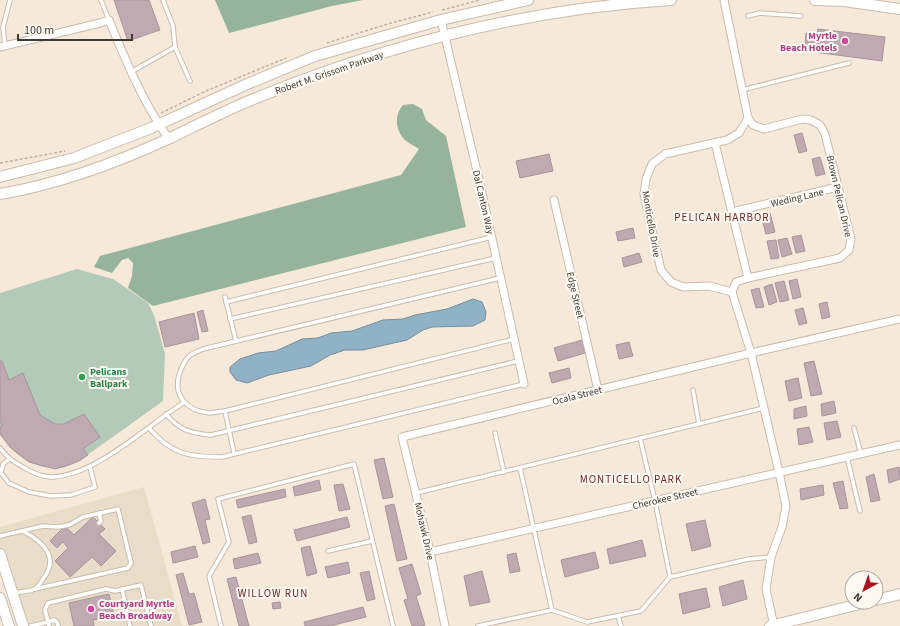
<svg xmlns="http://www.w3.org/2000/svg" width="900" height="626" font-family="'Source Sans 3',sans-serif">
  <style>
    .commercial { fill: #e9ddc9 }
    .green { fill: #b4cab8 }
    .forest { fill: #95b49b }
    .water { fill: #8fb2c7; stroke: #778e9b }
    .building { fill: #bfaab2; stroke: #a8949c }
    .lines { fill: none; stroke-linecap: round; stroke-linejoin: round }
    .lane-casing { stroke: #c9bcac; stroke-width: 5.5 }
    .street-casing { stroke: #c9bcac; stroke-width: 9 }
    .secondary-casing { stroke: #c9bcac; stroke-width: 12 }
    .path { stroke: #bcb1a4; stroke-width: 1.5; stroke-dasharray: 3 2; stroke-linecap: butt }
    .lane { stroke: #fff; stroke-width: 3.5 }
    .street { stroke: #fff; stroke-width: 7 }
    .secondary { stroke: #fff; stroke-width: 10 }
    .hotel-dot { fill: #d1479c; stroke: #fdf8f1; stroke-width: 1.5 }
    .leisure-dot { fill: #2e9e5b; stroke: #fdf8f1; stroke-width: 1.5 }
    .labels { text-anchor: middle; stroke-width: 4; stroke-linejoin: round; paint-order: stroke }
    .hotel-label { font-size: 10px; font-weight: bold; fill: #b23c85; stroke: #fdf8f1; text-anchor: end }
    .street-label { font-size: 10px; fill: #3f3a34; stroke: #fdf8f1 }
    .leisure-label { font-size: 10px; font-weight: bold; fill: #27864d; stroke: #fdf8f1; text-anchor: start }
    .neighbourhood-label { font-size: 11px; letter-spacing: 1px; fill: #6e2826; stroke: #fdf8f1 }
  </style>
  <rect width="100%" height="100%" fill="#f7e9d9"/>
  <path class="commercial" d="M144,487L182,626H23L0,554V527Z"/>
  <path class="green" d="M77,269L113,279L148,303L154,315L165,354L163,401L79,461C71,464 62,469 54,468C32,468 11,453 0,434V293Z"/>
  <g class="forest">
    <path d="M215,0H363L332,6L229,33Z"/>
    <path d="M413,104L422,109L426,120L446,136L466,227L153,306L128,288L132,276L133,263L128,258L122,260L112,273L94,267L100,256L401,175L419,149C415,146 408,143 405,140C395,130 394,115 403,105Z"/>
  </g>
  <path class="water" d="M473,299L482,302L486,312L485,320L473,326L432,327L423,330L407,340L363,350H345L330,355L311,366L269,375L247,383L236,380L230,372V367L240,359L258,353L276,351L302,339L318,338L331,333L352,331L383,320L403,319L415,315L447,309Z"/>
  <g class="building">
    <path d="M114,0H149L160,30L128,41Z"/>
    <path d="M818,29L885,37L882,61L814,52L815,47L805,46L806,33L817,34Z"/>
    <path d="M802,133L807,151L799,153L794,135Z"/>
    <path d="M549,154L553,171L520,178L516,161Z"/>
    <path d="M820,157L825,174L816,176L812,159Z"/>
    <path d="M770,213L775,232L766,234L761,216Z"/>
    <path d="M633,228L635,238L618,241L616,232Z"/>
    <path d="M801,235L805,251L796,253L792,237Z"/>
    <path d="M787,238L792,254L782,257L778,240Z"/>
    <path d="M776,240L779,258L771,259L767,241Z"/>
    <path d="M639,253L642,262L624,267L622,258Z"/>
    <path d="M797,279L801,297L793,299L789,281Z"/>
    <path d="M784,281L789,300L780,302L775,283Z"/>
    <path d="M772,284L777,302L769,305L764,287Z"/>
    <path d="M759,288L764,307L756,308L751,290Z"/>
    <path d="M827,302L830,317L822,319L819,304Z"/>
    <path d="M803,308L807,323L799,325L795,310Z"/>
    <path d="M203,310L208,331L202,332L197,312Z"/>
    <path d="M194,313L199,339L165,347L159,322Z"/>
    <path d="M582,340L585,353L558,361L554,348Z"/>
    <path d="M629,342L633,356L619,359L616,345Z"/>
    <path d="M0,361H2L9,380L23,373L40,415L55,424H64L84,414L100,437L83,449L88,455L79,461L66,466L55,469L29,462L11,448L0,434V427L2,426L0,420Z"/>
    <path d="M814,361L822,394L811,396L804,363Z"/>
    <path d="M569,368L571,378L552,383L549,373Z"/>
    <path d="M798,378L802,398L789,401L785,381Z"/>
    <path d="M834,401L836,413L822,416L821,404Z"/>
    <path d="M806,406L807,416L794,419V409Z"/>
    <path d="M837,421L841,437L827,440L824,423Z"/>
    <path d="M809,427L813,442L799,445L797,429Z"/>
    <path d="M384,458L393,497L383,499L374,460Z"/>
    <path d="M899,467L900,479L889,483L887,470Z"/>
    <path d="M874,474L880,500L871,502L866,477Z"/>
    <path d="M319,480L321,490L295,496L293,487Z"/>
    <path d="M843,481L848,508L840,509L833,483Z"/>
    <path d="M343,484L350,509L339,511L334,485Z"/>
    <path d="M823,485L824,495L801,500L800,489Z"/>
    <path d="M285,489L286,497L238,508L236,500Z"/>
    <path d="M205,499L210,519L205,520L210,542L203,544L192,503Z"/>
    <path d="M394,504L407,559L397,561L385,506Z"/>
    <path d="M251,515L257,542L249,544L242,517Z"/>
    <path d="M93,517L105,529L99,534L116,551L101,566L92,557L70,577L55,561L68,548L63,542L57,548L50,541L65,526L74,535Z"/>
    <path d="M347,517L350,527L297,541L294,530Z"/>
    <path d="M705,520L711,546L692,551L686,524Z"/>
    <path d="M642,540L646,556L610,564L607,549Z"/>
    <path d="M195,546L198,557L173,563L171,552Z"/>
    <path d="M310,546L317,573L307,576L301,548Z"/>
    <path d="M595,552L599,568L565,577L561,560Z"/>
    <path d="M258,553L261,563L235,569L233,559Z"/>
    <path d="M516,553L520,571L510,573L507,555Z"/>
    <path d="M348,562L350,573L328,578L325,567Z"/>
    <path d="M412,564L421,594L416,596L425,625L422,626H412L404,600L408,599L399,568Z"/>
    <path d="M369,571L375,599L367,601L360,573Z"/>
    <path d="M482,571L490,602L470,606L464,576Z"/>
    <path d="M183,573L189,594L194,593L202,622L189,625L176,575Z"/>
    <path d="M236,577L249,626H239L227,579Z"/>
    <path d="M743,580L747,599L723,606L719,587Z"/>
    <path d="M706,588L710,607L683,614L679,594Z"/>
    <path d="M109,594L114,615L93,620L94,626H74L69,603Z"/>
    <path d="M280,602L281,608L273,609L272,603Z"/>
    <path d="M363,607L366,617L330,626H305L304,622Z"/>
  </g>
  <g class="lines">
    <defs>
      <g id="lane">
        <path d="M101,0L109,20"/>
        <path d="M748,16L760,13L801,16"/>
        <path d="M5,46L3,27L10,0"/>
        <path d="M175,47L190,81"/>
        <path d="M131,72L175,47L173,26L163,0"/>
        <path d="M742,90L849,63"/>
        <path d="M500,278L203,349C199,351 193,353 189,356C184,361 181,369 179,375C173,397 188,411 209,413C214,413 220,411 225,411L514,339"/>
        <path d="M225,297L236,341"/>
        <path d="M226,302L492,237"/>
        <path d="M230,319L496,258"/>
        <path d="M693,390L699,424"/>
        <path d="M225,411L234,453"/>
        <path d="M166,414C179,430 190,433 211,435L518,361"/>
        <path d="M149,428C171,454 188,457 222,457L524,384"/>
        <path d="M854,428L861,454"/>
        <path d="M495,433L504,472"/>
        <path d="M640,438L655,501L670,577"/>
        <path d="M0,448C8,458 12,461 23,467C31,472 43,477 52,477C95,476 147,426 183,403"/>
        <path d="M847,457L860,511"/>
        <path d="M9,459L3,464L1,473L9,483L29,492L51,496L71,495L95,487L90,467"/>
        <path d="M520,468L552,610"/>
        <path d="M416,493L764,408"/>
        <path d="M99,513L101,521L99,523"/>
        <path d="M0,536L43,526L58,527L69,525L83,517L118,509L131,563L128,568L35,589"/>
        <path d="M328,551L372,541"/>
        <path d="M122,589L130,626"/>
        <path d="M14,593C19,592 32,591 35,589C38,587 41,582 43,579C60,557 43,542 23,531"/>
        <path d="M618,616L621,626"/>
        <path d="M31,626L48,622L45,610L48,603L106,589L115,591L141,585L151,626"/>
        <path d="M49,626L48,622L54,620L57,622L58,626"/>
        <path d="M221,626L209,576L229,542L218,499L354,464L393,626"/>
        <path d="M478,626L552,610L587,622L641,611L670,577L749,559L771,557"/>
      </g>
      <g id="street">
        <path d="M724,0L748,118L753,125L764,129L802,119L811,120L820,125L825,134L851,239L849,250L840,258L748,278L736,282L732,292L751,353L779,472L786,506L782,527L771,557L766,589L774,626"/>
        <path d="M441,20L480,184L524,384"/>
        <path d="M0,47L100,23L109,20C126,61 143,103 169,139"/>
        <path d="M715,143L748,278"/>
        <path d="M554,200L598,390"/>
        <path d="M732,212L838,187"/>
        <path d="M732,292L709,286L683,287L671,282L661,270L644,194L646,179L652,164L665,154L727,140L739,133L748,118"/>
        <path d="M430,552L900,445"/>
        <path d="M445,626L430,552L402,437L751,353L900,319"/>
      </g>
      <g id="secondary">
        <path d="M815,0L844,1L900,9"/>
        <path d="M0,177L74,158L151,128L245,85L315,56L441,20L528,0"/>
        <path d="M0,194C60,184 116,163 170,138C195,126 219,114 244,103C381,46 523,9 671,0"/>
        <path d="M0,554L23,626"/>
        <path d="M0,598L9,626"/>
        <path d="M876,600L900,594"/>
        <path d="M770,626L868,602"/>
      </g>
    </defs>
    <use href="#lane" class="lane-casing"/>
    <use href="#street" class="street-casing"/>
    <use href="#secondary" class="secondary-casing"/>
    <g class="path">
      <path d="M442,10L480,0"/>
      <path d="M327,43L391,23L433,12"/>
      <path d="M161,113L206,91L286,58"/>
      <path d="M0,163L65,151"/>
    </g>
    <use href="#lane" class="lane"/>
    <use href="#street" class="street"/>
    <use href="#secondary" class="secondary"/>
  </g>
  <g class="hotel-dot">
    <circle cx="845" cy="41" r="4"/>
    <circle cx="91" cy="609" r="4"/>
  </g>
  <circle class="leisure-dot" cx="82" cy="377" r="4"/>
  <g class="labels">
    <g class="hotel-label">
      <text x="837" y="39">Myrtle<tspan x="837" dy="12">Beach Hotels</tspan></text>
      <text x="99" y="607" text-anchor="start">Courtyard Myrtle<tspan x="99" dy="12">Beach Broadway</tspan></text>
    </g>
    <g class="street-label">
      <text transform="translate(329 72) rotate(-19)" y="4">Robert M. Grissom Parkway</text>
      <text transform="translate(840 196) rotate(77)" y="4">Brown Pelican Drive</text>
      <text transform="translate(797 197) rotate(-13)" y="4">Weding Lane</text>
      <text transform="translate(484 202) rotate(77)" y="4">Dal Canton Way</text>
      <text transform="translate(652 224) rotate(80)" y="4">Monticello Drive</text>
      <text transform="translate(576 295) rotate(77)" y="4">Edge Street</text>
      <text transform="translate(577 395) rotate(-14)" y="4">Ocala Street</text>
      <text transform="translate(665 498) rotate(-13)" y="4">Cherokee Street</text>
      <text transform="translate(425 531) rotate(77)" y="4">Mohawk Drive</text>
    </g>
    <g class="leisure-label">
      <text x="90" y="375">Pelicans<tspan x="90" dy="12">Ballpark</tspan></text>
    </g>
    <g class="neighbourhood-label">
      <text x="722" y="221">PELICAN HARBOR</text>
      <text x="631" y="483">MONTICELLO PARK</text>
      <text x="273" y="597">WILLOW RUN</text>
    </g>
  </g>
  <g transform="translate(864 590) rotate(220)"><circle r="19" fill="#fdf8f1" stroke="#b1aca5"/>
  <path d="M0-3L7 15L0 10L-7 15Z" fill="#a91421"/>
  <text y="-6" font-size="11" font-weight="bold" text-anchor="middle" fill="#3f3a34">N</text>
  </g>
  <path d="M18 34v6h114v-6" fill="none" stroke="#3f3a34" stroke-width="2"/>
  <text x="24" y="34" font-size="12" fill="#3f3a34" stroke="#fdf8f1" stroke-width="3" paint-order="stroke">100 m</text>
</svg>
